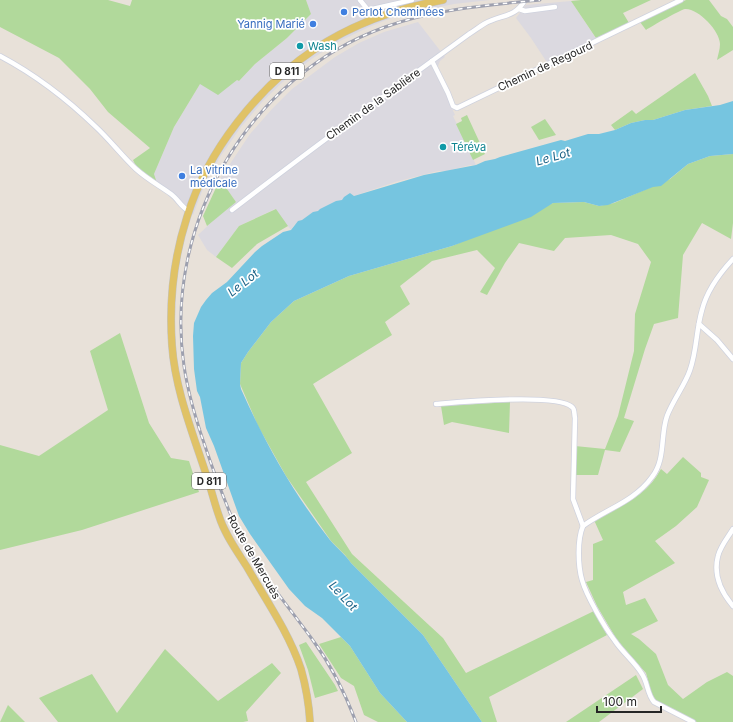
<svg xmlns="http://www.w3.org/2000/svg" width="733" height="722" font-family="Inter,sans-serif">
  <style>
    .industrial { fill: #dbd9e0 }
    .green { fill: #b1d99b }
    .water { fill: #76c5e0 }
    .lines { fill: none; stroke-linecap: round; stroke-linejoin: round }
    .minor-casing { stroke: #cfd2de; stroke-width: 6 }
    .primary-casing { stroke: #c2c2c2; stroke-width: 8 }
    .minor { stroke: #fff; stroke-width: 4.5 }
    .primary { stroke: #e0c266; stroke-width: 7 }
    .rail-casing { stroke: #9da0af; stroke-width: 3 }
    .rail { stroke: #fff; stroke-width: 1.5; stroke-dasharray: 4.5; stroke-linecap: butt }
    .shop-dot { fill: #3f7fe0; stroke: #fff; stroke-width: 1.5 }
    .culture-dot { fill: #0f9aa8; stroke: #fff; stroke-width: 1.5 }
    .labels { text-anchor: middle; stroke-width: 3.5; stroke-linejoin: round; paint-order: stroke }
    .shield { fill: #fff; stroke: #676767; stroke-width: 1 }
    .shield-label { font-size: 10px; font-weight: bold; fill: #262626 }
    .shop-label { font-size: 11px; fill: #366cbe; stroke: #fff; text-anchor: start }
    .culture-label { font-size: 11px; fill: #0d838f; stroke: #fff; text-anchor: start }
    .street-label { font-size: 11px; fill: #262626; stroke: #fff }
    .water-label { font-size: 12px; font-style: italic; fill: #1b6286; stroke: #fff }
  </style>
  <rect width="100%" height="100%" fill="#e8e1d9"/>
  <g class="industrial">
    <path d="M306,0H490L454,4L396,16L369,27L340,41L313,58L287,78L263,101L241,127L220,157L203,189L193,215L157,183L154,174L174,127L200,84L237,80L239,81L255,64L287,38L311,14Z"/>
    <path d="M571,1L599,43L550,67L531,38L516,18L526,5Z"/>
    <path d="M418,22L445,57L440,61L438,66L434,69L455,115L453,116L476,165H470L447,171H438L395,182L354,196L350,193L342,201L311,214L294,225L291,230L275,209L239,226L216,257L207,250L198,235L217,217L236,202L220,179L250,134L272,109L292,89L335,57L359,43L384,32Z"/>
  </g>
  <g class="green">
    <path d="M0,0H108L130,6L132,0H306L311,14L287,38L255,64L239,81L237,80L218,95L200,84L174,127L154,174L157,183L136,166L133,160L150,148L108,112L90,89L59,58L0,27Z"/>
    <path d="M581,0H651L623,13L629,23L596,38L571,1Z"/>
    <path d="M686,0H709L721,16L727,19L733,27V50L717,60C718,55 720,49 720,44C720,31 698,8 685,9C680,10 652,26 646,30L640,22Z"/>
    <path d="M695,73L708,96L712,106L685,110L653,120H645L631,123L615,130L611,125L632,110L636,114Z"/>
    <path d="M467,115L485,154L473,160L456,124L462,121L461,118Z"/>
    <path d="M545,119L556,135L539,140L531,127Z"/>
    <path d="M733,154V223L731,239L702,223L683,255L678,318L654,324L645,349L624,418L634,421L620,452L605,450L598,475H575V446L605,449L618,416L634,351L635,314L651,262L638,244L611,235L565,238L554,251L519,243L505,263L487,295L480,292L495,268L477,250L432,261L400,286L410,304L385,322L392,335L313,384L352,453L306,482L352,554L443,638L466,673L594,611L607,635L489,697L497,722H482L423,635L351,563L345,555L331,541L286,476L258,426L240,384L241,363L248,352L271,322L294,301L349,276L452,246L553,203L584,202L599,206L614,203L670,179L688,164L710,156Z"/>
    <path d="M220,179L236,202L207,226L203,216Z"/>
    <path d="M276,209L288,226L257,244L232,268L216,257L239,226Z"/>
    <path d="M120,333L149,423L171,458L189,461L199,492L82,530L0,550V445L39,456L108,410L90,351Z"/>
    <path d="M510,402L509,433L452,422L444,425L441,406Z"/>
    <path d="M683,457L701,473V477L709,480L697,507L676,526L655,541L675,563L623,592L626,605L645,598L658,621L631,634L639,639L656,654L668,685L683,699L707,682L727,672L733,676V722H697L657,701L652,695L646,673L617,640L597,606L586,582L593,580V544L603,540L594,520C620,507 647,496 661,469L667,474Z"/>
    <path d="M341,637L350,646L380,693L407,722H378L364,715L354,686L341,678L319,644Z"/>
    <path d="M306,642L335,685L338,691L315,698L308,670L299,645Z"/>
    <path d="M165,649L218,701L272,663L281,673L246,712L248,721L243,722H58L39,698L92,674L117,713Z"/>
    <path d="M636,675L643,689L599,722H566Z"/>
    <path d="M8,705L25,722H0Z"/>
  </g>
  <path class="water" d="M733,101V154L710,156L688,164L661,186L653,187L608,205L599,206L584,202L553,203L531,217L452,246L349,276L294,301L271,322L248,352L241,363L240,384L241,389C265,443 294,494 330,540C337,548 345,554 351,563L423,635L482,722H407L380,693L350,646L322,618L305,606L289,589L250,534L239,516L214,446L206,428L200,397L197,391L194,369L193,336L194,323L201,307L206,300L212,293L227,282L255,252L262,246L283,232L291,230L298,221L302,220L313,212L318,211L320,209L336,201L342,200L344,197L350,193L354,196L424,175L476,165L485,161L495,159L500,157L561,140L565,141L588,134H599L615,130L631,123L645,120H653L685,110L720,105Z"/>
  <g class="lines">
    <defs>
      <g id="minor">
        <path d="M360,0L368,10L412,0"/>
        <path d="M519,9L525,11L555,7"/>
        <path d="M0,56C36,75 67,99 96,127C110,140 122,156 136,169C147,179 160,186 171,194C178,199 181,207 189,211"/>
        <path d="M432,61L448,93L453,106L457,108L681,0"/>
        <path d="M232,210C310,150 389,92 469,34C474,31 479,27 484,24C501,14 514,19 525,0"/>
        <path d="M699,324L717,340L733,359"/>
        <path d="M436,404C460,402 557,393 572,407C575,409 574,414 575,418L573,499L583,526"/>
        <path d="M583,526C606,509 634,502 652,477C666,459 660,436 667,416C673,400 685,385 690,370C697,350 696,330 702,310C707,290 719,274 733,259"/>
        <path d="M583,526C577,540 578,566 582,580C586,595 605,628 615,641C623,653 635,662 642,674C648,683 647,694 654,702L693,722"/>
        <path d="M733,529C728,537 720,547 718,556C713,575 722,593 733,606"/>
      </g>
      <path id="primary" d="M310,722C309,704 306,687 301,669C289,633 266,600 247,567C237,551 225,535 219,516C214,502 211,488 206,474C192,431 175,389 172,345C169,302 174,257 187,217C207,151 258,87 315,49C353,24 398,8 443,0"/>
    </defs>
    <use href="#minor" class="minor-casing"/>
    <use href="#primary" class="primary-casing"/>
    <use href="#minor" class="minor"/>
    <use href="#primary" class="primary"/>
    <defs>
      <path id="rail" d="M356,722C345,693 331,665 312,639C285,602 255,567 235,525C224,499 214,473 205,446C196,420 188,393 184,366C163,224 249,76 385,27C435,9 488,5 540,0"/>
    </defs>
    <use href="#rail" class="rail-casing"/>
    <use href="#rail" class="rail"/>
  </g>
  <g class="shop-dot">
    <circle cx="344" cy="12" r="4"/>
    <circle cx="313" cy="24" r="4"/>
    <circle cx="182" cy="176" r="4"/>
  </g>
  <g class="culture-dot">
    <circle cx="300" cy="46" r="4"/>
    <circle cx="443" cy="147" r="4"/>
  </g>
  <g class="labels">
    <g class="shield">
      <rect x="270" y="63" width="34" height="16" rx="3"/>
      <rect x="192" y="473" width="34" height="16" rx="3"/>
    </g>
    <g class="shield-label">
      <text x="287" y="75">D 811</text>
      <text x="209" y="485">D 811</text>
    </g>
    <g class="shop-label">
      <text x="352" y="16">Perlot Cheminées</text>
      <text x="305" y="28" text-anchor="end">Yannig Marié</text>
      <text x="190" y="174">La vitrine<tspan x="190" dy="13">médicale</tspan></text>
    </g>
    <g class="culture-label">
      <text x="308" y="50">Wash</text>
      <text x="451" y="151">Téréva</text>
    </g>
    <g class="street-label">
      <text transform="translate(545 66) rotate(-25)" y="4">Chemin de Regourd</text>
      <text transform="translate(373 104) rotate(-36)" y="4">Chemin de la Sablière</text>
      <text transform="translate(254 557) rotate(60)" y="4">Route de Mercuès</text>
    </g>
    <g class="water-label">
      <text transform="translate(553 157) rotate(-16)" y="4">Le Lot</text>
      <text transform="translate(243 283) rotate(-38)" y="4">Le Lot</text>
      <text transform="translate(343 596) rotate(47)" y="4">Le Lot</text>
    </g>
  </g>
  <path d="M597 706v6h64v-6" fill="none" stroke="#262626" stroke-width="2"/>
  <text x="603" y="706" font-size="12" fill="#262626" stroke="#ffffff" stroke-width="3" paint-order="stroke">100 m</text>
</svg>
